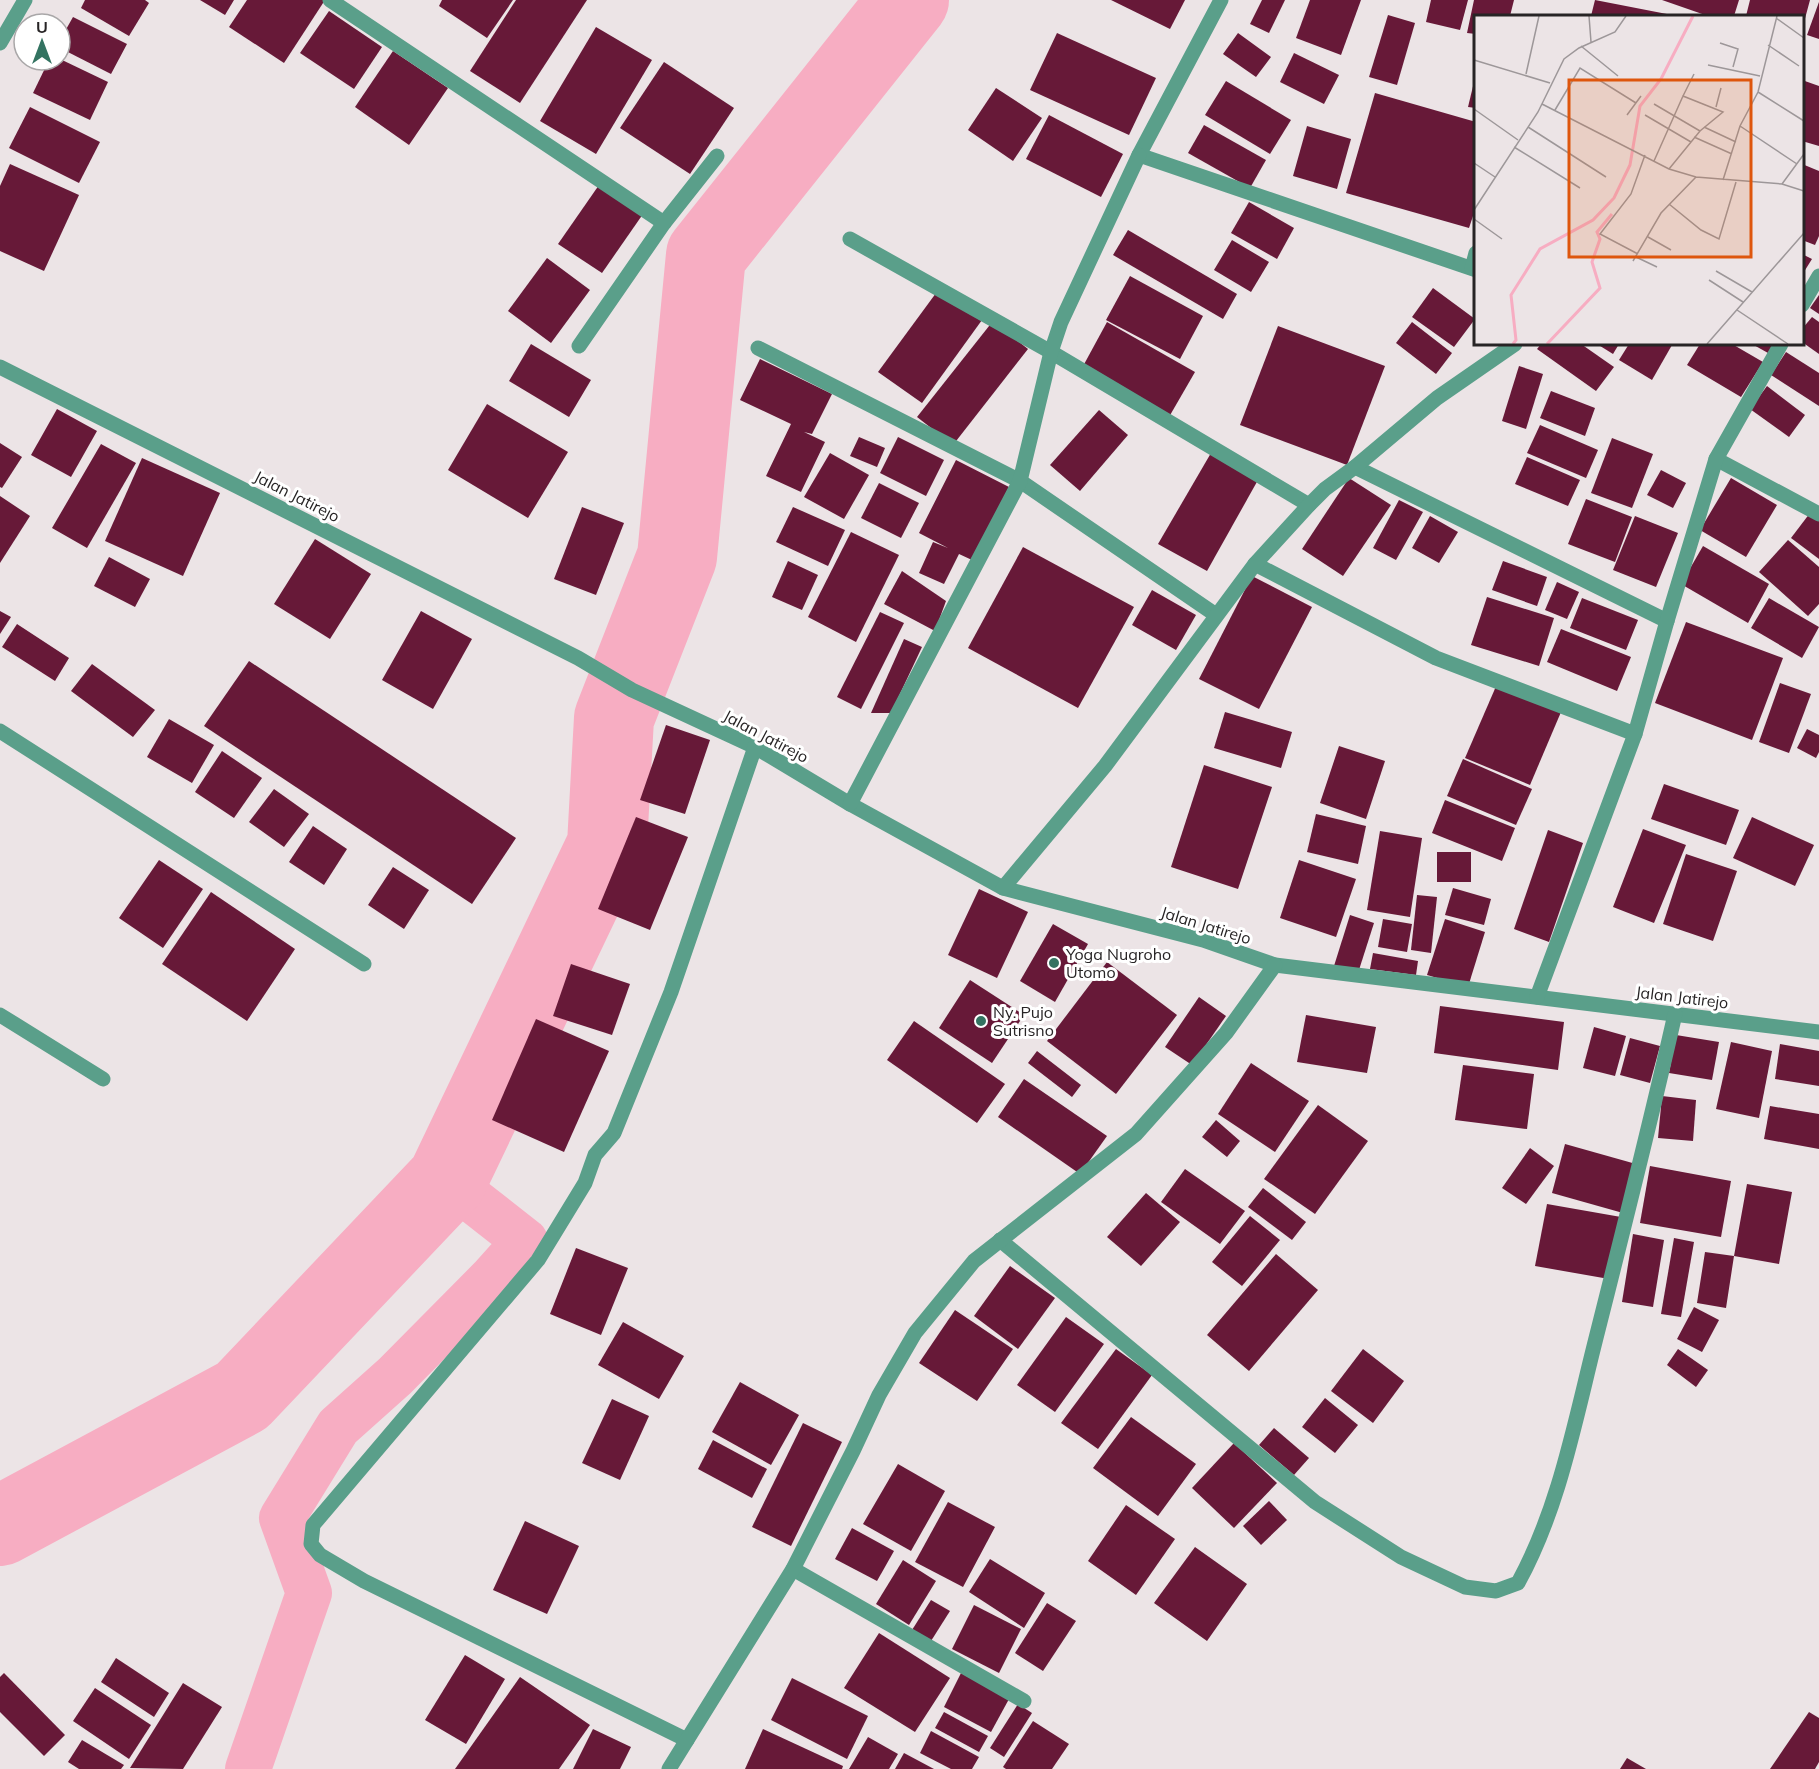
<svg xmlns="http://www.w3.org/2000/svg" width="1819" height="1769" font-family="Mulish,sans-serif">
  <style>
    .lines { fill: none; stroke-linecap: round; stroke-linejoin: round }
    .canal { stroke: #f7adc2; stroke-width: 46 }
    .river { stroke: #f7adc2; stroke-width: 80 }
    .building { fill: #671938 }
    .street { stroke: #5a9f8a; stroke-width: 15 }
    .poi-dot { fill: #337361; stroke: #fff; stroke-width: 2 }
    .labels { text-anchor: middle; stroke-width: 6; stroke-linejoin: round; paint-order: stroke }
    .street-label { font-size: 16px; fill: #272425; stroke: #fff }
    .poi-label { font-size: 16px; fill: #272425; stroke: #fff; text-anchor: start }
    .inset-river { fill: none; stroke: #f7adc2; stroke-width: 3 }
    .inset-road { fill: none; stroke: #9d9799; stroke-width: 1.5 }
    .view { fill: #de560d; fill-opacity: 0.15; stroke: #de560d; stroke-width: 3 }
    .inset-edge { fill: none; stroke: #272425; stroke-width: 3 }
  </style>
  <rect width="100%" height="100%" fill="#ece4e6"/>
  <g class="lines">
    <path class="canal" d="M248,1769L309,1593L282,1518L338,1427L395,1376L491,1279L525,1241L447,1180"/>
    <path class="river" d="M0,1526L242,1396L447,1180L607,845L614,718L677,557L706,255L909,0"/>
  </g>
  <g class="building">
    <path d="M85,0H145L149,3L129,36L81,8Z"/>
    <path d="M200,0H234L225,15Z"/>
    <path d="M247,0H325L284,63L229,27Z"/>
    <path d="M442,0H513L487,38L439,6Z"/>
    <path d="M516,0H587L520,103L470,71Z"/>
    <path d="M1111,0H1185L1170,29Z"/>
    <path d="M1262,0H1285L1269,33L1250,24Z"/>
    <path d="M1310,0H1361L1341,55L1296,38Z"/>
    <path d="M1431,0H1468L1460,30L1426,22Z"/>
    <path d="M1474,0H1514L1510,16H1476V34L1467,33Z"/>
    <path d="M1595,0L1672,15V16H1591Z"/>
    <path d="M1662,0H1739L1734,16H1708Z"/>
    <path d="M1750,0H1810L1803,26L1802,16H1746Z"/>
    <path d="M1819,2V39L1807,35Z"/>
    <path d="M329,11L382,47L354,89L300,53Z"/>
    <path d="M1388,15L1415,23L1397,85L1369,77Z"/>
    <path d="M73,17L127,44L111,74L60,48V40Z"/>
    <path d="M596,27L652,60L596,154L540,121Z"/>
    <path d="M1057,33L1156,78L1129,135L1030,90Z"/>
    <path d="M1238,33L1271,57L1256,77L1223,54Z"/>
    <path d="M393,51L448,88L409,145L355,107Z"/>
    <path d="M1294,53L1339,75L1324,104L1280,82Z"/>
    <path d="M60,59L108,82L90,120L33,93L49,60Z"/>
    <path d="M664,62L734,108L690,174L620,128Z"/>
    <path d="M1475,78H1476V108L1468,107Z"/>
    <path d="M1802,80L1819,86V146L1802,141Z"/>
    <path d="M1226,81L1291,120L1270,154L1205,115Z"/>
    <path d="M996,88L1042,118L1013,161L968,130Z"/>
    <path d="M1375,93L1476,122V207L1469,228L1346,193Z"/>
    <path d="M30,107L100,142L79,183L9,148Z"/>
    <path d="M1049,115L1123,154L1101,197L1026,159Z"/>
    <path d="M1204,125L1266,160L1250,188L1188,153Z"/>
    <path d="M1307,126L1351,139L1337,189L1293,176Z"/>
    <path d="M10,164L79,195L44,271L0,251V186Z"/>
    <path d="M1802,164L1819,171V236L1815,245L1802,240Z"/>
    <path d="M599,185L643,214L602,273L558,244Z"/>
    <path d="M1249,202L1294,228L1277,259L1231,233Z"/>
    <path d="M1128,230L1237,294L1223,319L1113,255Z"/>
    <path d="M1232,240L1269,262L1251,292L1214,270Z"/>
    <path d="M1802,254L1812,259L1802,275Z"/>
    <path d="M547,258L590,290L551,343L508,311Z"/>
    <path d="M1130,276L1203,316L1180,359L1106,320Z"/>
    <path d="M1433,288L1475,319L1454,347L1412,317Z"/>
    <path d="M939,289L982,320L922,403L878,372Z"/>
    <path d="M1819,295V314L1810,308Z"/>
    <path d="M1812,317L1819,322V354L1802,342V329Z"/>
    <path d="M993,321L1028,349L953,445L917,417Z"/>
    <path d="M1107,322L1195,372L1169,417L1082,368Z"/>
    <path d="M1412,322L1452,353L1436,374L1396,343Z"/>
    <path d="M1278,326L1385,366L1347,465L1240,425Z"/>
    <path d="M531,344L591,380L569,417L509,381Z"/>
    <path d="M1541,344H1581L1614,367L1596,391L1537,349Z"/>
    <path d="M1597,344H1619L1613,354Z"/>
    <path d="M1629,344H1670L1672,345L1652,380L1619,360Z"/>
    <path d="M1700,344H1732L1763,362L1741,397L1687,365Z"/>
    <path d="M1752,344H1774L1768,353Z"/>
    <path d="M1786,352L1819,373V406L1771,375Z"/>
    <path d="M760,359L832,394L812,434L804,432L825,442L801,492L766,476L791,424L740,400Z"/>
    <path d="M1519,366L1543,374L1526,429L1502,421Z"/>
    <path d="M1767,386L1805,415L1789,437L1750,409Z"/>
    <path d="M1551,391L1595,408L1585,436L1540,418Z"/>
    <path d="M487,404L568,452L528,518L448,470Z"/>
    <path d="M57,409L97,431L71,477L31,455Z"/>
    <path d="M1099,410L1128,435L1080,491L1050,465Z"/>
    <path d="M1540,425L1598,450L1586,478L1527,453Z"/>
    <path d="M859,437L885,448L877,467L850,456Z"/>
    <path d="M898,437L944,460L926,496L880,473Z"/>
    <path d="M1612,438L1653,454L1632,508L1591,493Z"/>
    <path d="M0,443L22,457L2,488L0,487Z"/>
    <path d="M101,444L136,463L87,548L52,528Z"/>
    <path d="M830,453L869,475L844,519L804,497Z"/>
    <path d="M1211,453L1258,480L1207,571L1158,544Z"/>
    <path d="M1527,457L1580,480L1568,506L1515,484Z"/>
    <path d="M142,458L220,493L183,576L105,541Z"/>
    <path d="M956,460L1009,487L972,560L959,554L944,584L919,573L933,542L948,548L919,533Z"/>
    <path d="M1661,470L1686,483L1673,508L1647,495Z"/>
    <path d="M1349,478L1391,505L1343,576L1302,549Z"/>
    <path d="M1731,478L1777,505L1746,557L1700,530Z"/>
    <path d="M879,483L919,503L901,538L861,518Z"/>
    <path d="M0,496L30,516L0,563Z"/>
    <path d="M1586,499L1632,517L1615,562L1568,544Z"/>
    <path d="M1399,500L1423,512L1396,560L1373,548Z"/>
    <path d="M582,507L624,523L596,595L554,579Z"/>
    <path d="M793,507L845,530L828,566L776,542Z"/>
    <path d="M1810,513L1819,521V559L1791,538Z"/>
    <path d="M1430,516L1458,532L1439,563L1412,548Z"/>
    <path d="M1635,516L1678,533L1656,587L1613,570Z"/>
    <path d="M851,532L899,555L856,642L808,617Z"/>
    <path d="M315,539L371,574L330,639L274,604Z"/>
    <path d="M1788,540L1819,567V604L1808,616L1759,572Z"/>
    <path d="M1703,546L1769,584L1748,623L1681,584Z"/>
    <path d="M1023,547L1134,607L1078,708L968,648Z"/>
    <path d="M109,557L150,579L135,607L94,586Z"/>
    <path d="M788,561L818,575L802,610L772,597Z"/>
    <path d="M1503,561L1547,577L1537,606L1492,590Z"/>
    <path d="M902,571L946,601L935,631L884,604Z"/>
    <path d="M1252,576L1312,607L1259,709L1199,679Z"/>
    <path d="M1557,582L1579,592L1567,619L1545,610Z"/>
    <path d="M1152,590L1196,615L1176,650L1132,625Z"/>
    <path d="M1487,597L1554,618L1539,666L1471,645Z"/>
    <path d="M1582,598L1638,620L1626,650L1570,628Z"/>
    <path d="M1769,598L1819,627L1802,658L1751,628Z"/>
    <path d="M0,611L11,617L0,634Z"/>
    <path d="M421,611L472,639L433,709L382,680Z"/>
    <path d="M880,612L904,623L861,709L837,697Z"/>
    <path d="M1686,622L1783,658L1752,740L1655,703Z"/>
    <path d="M17,624L69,658L55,681L2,647Z"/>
    <path d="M1561,629L1631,657L1617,691L1547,662Z"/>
    <path d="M904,639L922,647L891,713H871Z"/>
    <path d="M249,661L516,838L472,904L204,726Z"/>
    <path d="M92,664L155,710L133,737L71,691Z"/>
    <path d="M1780,683L1811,694L1789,753L1759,742Z"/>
    <path d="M1497,684L1561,712L1530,785L1465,758Z"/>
    <path d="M1225,712L1292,732L1281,768L1214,748Z"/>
    <path d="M169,719L214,745L192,783L147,757Z"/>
    <path d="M666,725L710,740L685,814L640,800Z"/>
    <path d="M1807,729L1819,735V752L1816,758L1797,748Z"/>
    <path d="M1339,746L1385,761L1366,819L1320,803Z"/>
    <path d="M222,751L262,778L234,818L195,792Z"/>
    <path d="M1463,759L1532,789L1516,825L1447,796Z"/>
    <path d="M1204,765L1272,787L1238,889L1171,867Z"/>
    <path d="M1664,784L1739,810L1726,845L1651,819Z"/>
    <path d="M274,789L309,814L284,847L249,822Z"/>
    <path d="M1445,800L1515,828L1502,861L1432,833Z"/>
    <path d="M1316,814L1366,826L1358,864L1307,852Z"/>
    <path d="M636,817L688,837L650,930L598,909Z"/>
    <path d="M1752,817L1814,845L1795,886L1733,858Z"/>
    <path d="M313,826L347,849L324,885L289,862Z"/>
    <path d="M1643,829L1686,845L1654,923L1613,907Z"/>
    <path d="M1548,830L1583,843L1549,942L1514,929Z"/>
    <path d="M1380,831L1422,838L1410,917L1367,910Z"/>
    <rect x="1437" y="852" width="34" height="30"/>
    <path d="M1686,854L1737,871L1713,941L1663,924Z"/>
    <path d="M159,860L203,889L163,948L119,918Z"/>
    <path d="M1299,860L1356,879L1336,937L1280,918Z"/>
    <path d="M393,867L429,890L404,929L368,905Z"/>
    <path d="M1453,888L1491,899L1484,925L1445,915Z"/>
    <path d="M979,889L1028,912L997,978L948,955Z"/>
    <path d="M211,892L295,949L247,1021L162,964Z"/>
    <path d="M1417,895L1437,897L1431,953L1411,950Z"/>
    <path d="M1350,915L1374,923L1358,973L1334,966Z"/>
    <path d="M1383,919L1412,924L1407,952L1378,947Z"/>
    <path d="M1445,919L1485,932L1468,987L1427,975Z"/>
    <path d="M1053,924L1088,944L1055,1002L1020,981Z"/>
    <path d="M1373,953L1418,961L1416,975L1370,969Z"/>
    <path d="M1107,962L1177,1015L1116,1094L1047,1041Z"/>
    <path d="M571,964L630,984L612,1035L553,1016Z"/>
    <path d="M970,980L1024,1015L992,1063L939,1028Z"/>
    <path d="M1199,997L1226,1016L1192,1065L1165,1047Z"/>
    <path d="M1440,1006L1564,1022L1558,1070L1434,1053Z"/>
    <path d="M1306,1015L1376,1027L1367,1073L1297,1062Z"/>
    <path d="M536,1019L609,1051L564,1152L492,1120Z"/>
    <path d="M914,1021L1005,1084L977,1123L887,1060Z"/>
    <path d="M1594,1027L1626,1036L1615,1076L1583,1068Z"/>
    <path d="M1676,1035L1719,1042L1712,1080L1669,1073Z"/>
    <path d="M1630,1038L1660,1046L1650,1083L1620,1075Z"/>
    <path d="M1731,1042L1772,1051L1759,1118L1716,1109Z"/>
    <path d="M1780,1044L1819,1051V1086L1775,1079Z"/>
    <path d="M1037,1051L1081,1085L1072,1097L1028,1063Z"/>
    <path d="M1251,1063L1309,1101L1275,1152L1218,1114Z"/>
    <path d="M1463,1065L1534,1074L1527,1129L1455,1120Z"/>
    <path d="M1024,1079L1107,1136L1080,1174L998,1117Z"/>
    <path d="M1662,1096L1696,1100L1693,1141L1658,1138Z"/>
    <path d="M1318,1105L1368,1141L1315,1214L1264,1179Z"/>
    <path d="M1770,1106L1819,1114V1149L1764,1139Z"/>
    <path d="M1216,1120L1240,1141L1227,1157L1202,1137Z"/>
    <path d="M1565,1144L1636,1164L1623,1213L1552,1193Z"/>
    <path d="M1530,1148L1554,1166L1526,1204L1502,1188Z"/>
    <path d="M1650,1166L1731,1181L1721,1237L1640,1223Z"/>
    <path d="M1185,1169L1245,1211L1220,1244L1161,1202Z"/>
    <path d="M1747,1184L1792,1192L1779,1264L1734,1256L1726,1308L1697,1303L1705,1252L1734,1256Z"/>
    <path d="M1263,1188L1306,1222L1292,1240L1248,1207Z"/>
    <path d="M1146,1193L1180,1222L1141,1266L1107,1237Z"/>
    <path d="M1547,1204L1621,1217L1609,1279L1535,1266Z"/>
    <path d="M1250,1216L1280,1240L1242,1286L1212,1262Z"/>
    <path d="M1633,1234L1664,1240L1653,1307L1622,1302Z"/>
    <path d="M1674,1238L1694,1242L1681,1317L1661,1314Z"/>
    <path d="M576,1248L628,1268L601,1335L550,1314Z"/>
    <path d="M1276,1254L1318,1290L1249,1371L1207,1335Z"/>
    <path d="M1010,1266L1055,1298L1018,1349L974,1316Z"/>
    <path d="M1694,1307L1719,1320L1702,1352L1677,1339Z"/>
    <path d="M955,1310L1013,1349L977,1401L919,1363Z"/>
    <path d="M1066,1317L1104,1344L1055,1412L1017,1385Z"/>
    <path d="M623,1322L684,1356L659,1399L598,1365Z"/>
    <path d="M1116,1349L1152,1375L1098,1449L1061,1423Z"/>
    <path d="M1363,1349L1404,1381L1373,1423L1331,1391Z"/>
    <path d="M1678,1349L1708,1370L1696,1387L1667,1365Z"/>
    <path d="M740,1382L799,1415L771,1465L712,1432Z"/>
    <path d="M1325,1398L1358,1425L1335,1453L1302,1427Z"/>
    <path d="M612,1399L649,1416L620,1480L582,1463Z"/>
    <path d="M1131,1417L1196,1464L1158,1516L1093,1468Z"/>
    <path d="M803,1423L842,1442L791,1546L752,1527Z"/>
    <path d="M1274,1428L1309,1458L1294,1475L1259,1445Z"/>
    <path d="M713,1440L767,1469L752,1498L698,1469Z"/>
    <path d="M1234,1443L1277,1483L1234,1528L1192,1488Z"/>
    <path d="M898,1464L945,1491L911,1551L863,1524Z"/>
    <path d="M1269,1501L1287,1520L1261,1545L1243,1526Z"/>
    <path d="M948,1502L995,1527L963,1587L915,1562Z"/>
    <path d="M1126,1505L1175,1539L1136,1595L1088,1561Z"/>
    <path d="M525,1521L579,1546L547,1614L493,1590Z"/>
    <path d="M852,1528L894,1551L877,1581L835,1559Z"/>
    <path d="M1195,1547L1247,1584L1207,1641L1154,1603Z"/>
    <path d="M990,1559L1045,1593L1024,1628L969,1592Z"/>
    <path d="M903,1560L936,1581L909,1625L876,1604Z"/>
    <path d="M931,1600L950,1611L931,1641L912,1630Z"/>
    <path d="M1047,1603L1076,1621L1043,1671L1015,1653Z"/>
    <path d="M974,1605L1021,1629L999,1673L952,1649Z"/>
    <path d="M879,1633L950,1678L915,1732L844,1688Z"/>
    <path d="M465,1655L505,1679L466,1744L425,1720Z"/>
    <path d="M116,1658L169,1693L154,1717L101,1682Z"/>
    <path d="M4,1673L65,1735L44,1756L0,1712V1677Z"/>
    <path d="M961,1673L1009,1699L991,1732L944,1707Z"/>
    <path d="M520,1677L590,1725L559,1769H455Z"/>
    <path d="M792,1678L868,1716L847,1759L771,1720Z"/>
    <path d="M183,1683L222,1707L183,1769L130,1768Z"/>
    <path d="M95,1688L151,1725L129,1759L73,1721Z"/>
    <path d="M1018,1704L1032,1713L1004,1757L990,1748Z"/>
    <path d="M944,1712L988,1736L979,1752L935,1728Z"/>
    <path d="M1809,1712L1819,1718V1762L1815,1769H1770Z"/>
    <path d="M1033,1721L1069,1744L1052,1769H1006L1003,1767Z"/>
    <path d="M593,1729L631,1747L620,1769H573Z"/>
    <path d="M763,1729L843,1766L842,1769H745Z"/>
    <path d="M931,1731L979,1757L972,1769H951L920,1753Z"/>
    <path d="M868,1737L898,1754L889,1769H849Z"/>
    <path d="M82,1740L124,1765L121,1769H79L68,1762Z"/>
    <path d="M904,1753L934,1769H895Z"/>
    <path d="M1627,1758L1646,1769H1620Z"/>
  </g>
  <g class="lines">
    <g class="street">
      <path d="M330,0L664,223"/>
      <path d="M1221,0L1139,155L1476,270"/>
      <path d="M0,43L25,0"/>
      <path d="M850,239L1051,352L1309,505"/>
      <path d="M1472,268L1476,253"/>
      <path d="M1802,305L1819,276"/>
      <path d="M579,346L664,223L717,156"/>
      <path d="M758,348L1020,481L1216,615"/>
      <path d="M0,367L578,658L632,690L755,747L850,804L1003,888L1203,940L1275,965L1819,1032"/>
      <path d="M1716,459L1819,514"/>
      <path d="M1355,467L1667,621"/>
      <path d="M1255,564L1436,658L1635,734"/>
      <path d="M0,731L364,964"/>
      <path d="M850,804L1020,481L1051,352L1061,322L1139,155"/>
      <path d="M1003,888L1105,766L1255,564L1309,505L1325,489L1355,467L1437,398L1515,344"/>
      <path d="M1537,997L1635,734L1667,621L1716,459L1781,344"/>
      <path d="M0,1015L103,1079"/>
      <path d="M1000,1240L1315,1502L1401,1557L1465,1587L1496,1591L1518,1583C1558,1510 1574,1426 1594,1346C1622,1235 1650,1125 1675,1014"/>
      <path d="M793,1569L1024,1701"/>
      <path d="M687,1740L364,1581L320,1555L311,1544L313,1525L538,1260L585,1183L595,1155L614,1133L671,992L755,747"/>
      <path d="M669,1769L793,1569L853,1451L879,1395L915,1333L974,1261L1136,1134L1226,1033L1275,965"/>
    </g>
  </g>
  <g class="poi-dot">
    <circle cx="1054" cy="963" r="6"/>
    <circle cx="981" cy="1021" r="6"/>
  </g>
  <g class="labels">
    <g class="street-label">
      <text transform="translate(297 496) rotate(27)" y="6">Jalan Jatirejo</text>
      <text transform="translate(766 736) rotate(28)" y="6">Jalan Jatirejo</text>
      <text transform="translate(1206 925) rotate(17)" y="6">Jalan Jatirejo</text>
      <text transform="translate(1682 997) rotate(7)" y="6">Jalan Jatirejo</text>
    </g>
    <g class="poi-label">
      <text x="1066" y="960">Yoga Nugroho<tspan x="1066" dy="18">Utomo</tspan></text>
      <text x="993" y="1018">Ny. Pujo<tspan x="993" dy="18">Sutrisno</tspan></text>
    </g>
  </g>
  <g transform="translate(1474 15)">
    <rect width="330" height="330" fill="#ece4e6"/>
    <path class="inset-river" d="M39,329L42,325L37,280L66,234L119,205L140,183L156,150L166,91L187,64L219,1M73,329L126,273L118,247L126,224L123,217L138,199"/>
    <path class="inset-road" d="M115,1L117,27M302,3L330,23M246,28L264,34L259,52M294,30L325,51M107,31L144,61M0,45L76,68M234,50L286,61M52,59L65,1M284,77L330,106M68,89L195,154L222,162L308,169L330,176M180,89L226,116M242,92L247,73M0,94L44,125M81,95L106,53L162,88M153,100L167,81M171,100L217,127M266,111L323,149M54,112L132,162M230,112L262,127M220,122L258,139M40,132L106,173M180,146L209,81M0,148L21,162M195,154L226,116L249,97L209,81L220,59M249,165L266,111L284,77L303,1M308,169L330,139M195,189L227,215L245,224L262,167M0,195L64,97L90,44L105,33L141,17L152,1M0,204L28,224M174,222L197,235M164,239L126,219L157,179L171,140M162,242L183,252M159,246L187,198L222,162M242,256L278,277M235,265L269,287M263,295L314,329M233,329L330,218"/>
    <path class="view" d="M95,65H277V242H95Z"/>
    <rect width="330" height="330" class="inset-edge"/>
  </g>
  <g transform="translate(42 42)"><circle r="28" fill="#ffffff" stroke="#a9a7a8" stroke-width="1.5"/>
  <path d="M0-4.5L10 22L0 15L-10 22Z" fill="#337361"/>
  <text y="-9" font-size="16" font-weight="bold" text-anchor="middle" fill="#272425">U</text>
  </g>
</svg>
